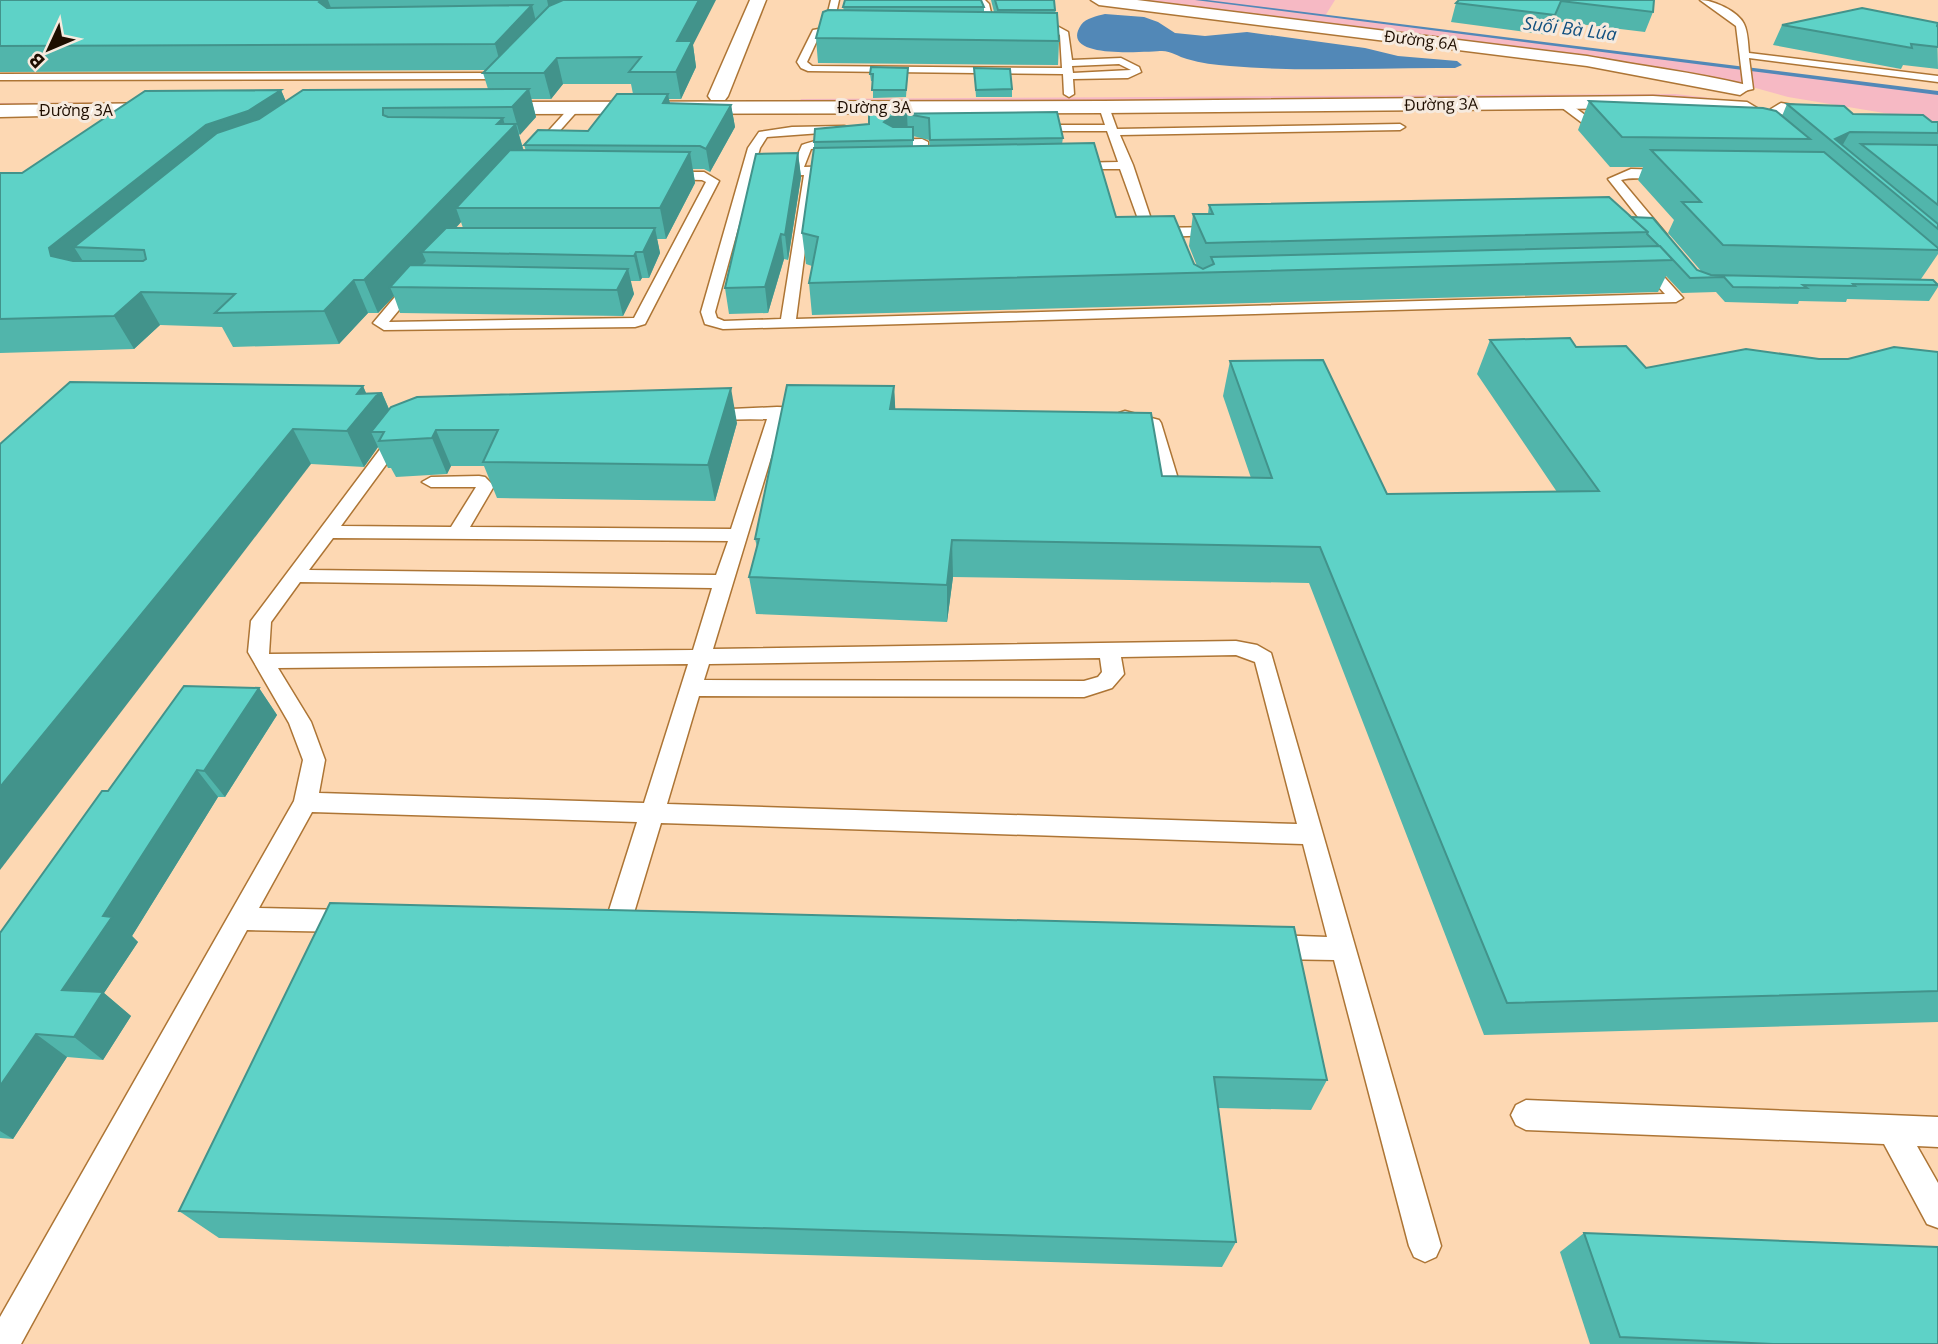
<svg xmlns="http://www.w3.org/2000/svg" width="1938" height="1344" font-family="'Open Sans',sans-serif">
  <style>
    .green { fill: #f6b9c4 }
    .water { fill: #5288b7 }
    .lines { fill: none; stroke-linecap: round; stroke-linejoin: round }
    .stream { fill: #5288b7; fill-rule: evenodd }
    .service-casing { stroke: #ad7535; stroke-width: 3 }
    .minor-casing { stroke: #ad7535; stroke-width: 3 }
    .tertiary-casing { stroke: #ad7535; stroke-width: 3 }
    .service { fill: #fff; fill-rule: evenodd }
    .minor { fill: #fff; fill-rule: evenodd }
    .tertiary { fill: #fff; fill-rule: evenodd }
    .wall { fill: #51b5ab; fill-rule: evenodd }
    .shaded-wall { fill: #42938b }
    .building { fill: #5ed2c7; stroke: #42938b; stroke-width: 2 }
    .labels { text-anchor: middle; stroke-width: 6; stroke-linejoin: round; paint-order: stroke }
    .far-street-label { font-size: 16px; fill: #1e0e00; stroke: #f6eade }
    .far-water-label { font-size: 18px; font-style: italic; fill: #12507f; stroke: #f6eade }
  </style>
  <rect width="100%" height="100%" fill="#fdd8b3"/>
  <g class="green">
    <path d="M1112,0H1335L1325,16L1742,68L1744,86Z"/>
    <path d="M1751,69L1938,93V122L1788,97L1752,87Z"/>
    <path d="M1675,94L1711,98L1717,102L799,103L801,99Z"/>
    <path d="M648,100L647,103L0,107V103Z"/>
  </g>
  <path class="water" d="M1105,14L1144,17L1158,22L1175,33L1205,36L1247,32L1365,48L1398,56L1457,61L1462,65L1455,68H1438C1369,68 1299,72 1230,66C1215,65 1201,63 1187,59C1179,57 1171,51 1162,51C1150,51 1057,61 1081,25C1086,18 1097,16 1105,14Z"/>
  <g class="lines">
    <path class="stream" d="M1195,0H1207L1938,91V95Z"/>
    <defs>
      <g id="service">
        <path d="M831,0H839L833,27L844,25L849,28L820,34L807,62L812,66L1062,68L1060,35L1055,32L1027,30V26L1030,25L1057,26L1068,32L1072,60L1121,58L1139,67L1141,72L1128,78L1073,79L1074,94L1069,97L1064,94L1063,74L808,71L801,68L797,62L813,30L824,28ZM1119,64L1131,70L1073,73L1072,66Z"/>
        <path d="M975,0H985L989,4L995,30L987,28L981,5Z"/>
        <path d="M1700,0C1713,0 1738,11 1744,24C1748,32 1748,44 1749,53L1938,76V82L1749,58L1753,89L1744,91L1736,26Z"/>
        <path d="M0,74L505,73L510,76L505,79L0,80Z"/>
        <path d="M1557,100H1565L1593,121L1612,128L1607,131L1585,125L1557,104Z"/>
        <path d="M1104,104L1109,107L1117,129L1400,124L1405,127L1400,130L1120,135L1133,165L1154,228L1218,227L1224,231L1218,235L1158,237L1142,230L1120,169H1073L1067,166L1073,163L1118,162L1107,131H1034L1029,128L1034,125H1105L1099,107Z"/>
        <path d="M571,106L580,108L541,152H533V148Z"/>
        <path d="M844,126L848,127V131L767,137L760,148L715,312L717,318L724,321L781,319L804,175L772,176L766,172L772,168H792L802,145C816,140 834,135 847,143L841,146L811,149L804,167L838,166L844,170L838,174H815L796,319L1665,294L1636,262L1643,258L1648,259L1683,298L1676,302L723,329L705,324L701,312L748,148L759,132L792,127Z"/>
        <path d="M922,139L928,142V169L922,173L916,169V146H887L881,143L887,140Z"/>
        <path d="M1631,169L1668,170L1674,174C1661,183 1637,175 1621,180L1667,235V241H1657L1608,179Z"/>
        <path d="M668,172H704L719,181L645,324L635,327L384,330L373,323L410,279L415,278L422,282L389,322L634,318L706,182L702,180L664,179V173Z"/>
        <path d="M777,407L810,408L818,413L810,418H783L713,649L1236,641L1257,645L1271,653L1441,1246L1436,1257L1425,1262L1414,1257L1409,1246L1334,960L1273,959L1264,955L1260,947L1264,939L1273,935L1327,937L1303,844L661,823L630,926L626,934L617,937L608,934L604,926L637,822L312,812L259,908L348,910L357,913L361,921L357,929L348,932L247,930L21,1344H0V1317L294,801L303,760L289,723L248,652L251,621L393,432H405L407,436L341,526L451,527L476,487H431L422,482L431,477L479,476L485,477L494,486L470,527L731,529L767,419L709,420L701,415L709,410ZM333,538L728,541L716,575L309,570ZM300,582L712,588L693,650L269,654L271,622ZM1236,655L1255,662L1297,824L667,804L699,696L1084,697L1112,688L1124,674L1121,657ZM1100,658L1102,672L1098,677L1084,681L704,680L709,664ZM688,664L644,803L319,793L325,760L311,722L278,668Z"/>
        <path d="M1125,411L1159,420L1161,423L1182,492L1179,496L1173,497L1164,492L1146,426L1119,419L1117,416L1119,413Z"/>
        <path d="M1526,1100L1938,1117V1147L1917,1146L1938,1183V1228L1927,1224L1884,1144L1526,1130L1516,1125L1511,1115L1516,1105Z"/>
      </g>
      <g id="minor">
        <path d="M750,0H766L728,96L725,100H711L708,96Z"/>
        <path d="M1091,0H1137L1587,56C1640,66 1694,72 1747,85L1749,89L1740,95L1587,66L1099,5Z"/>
      </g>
      <g id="tertiary">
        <path d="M1653,96L1747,102L1757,108L1747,114L1653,108L1104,113L482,114L472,108L482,102L1104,101Z"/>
        <path d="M169,103L176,105L179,109L176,113L0,117V105Z"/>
        <path d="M1781,103L1938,130V142L1774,113L1771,109Z"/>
      </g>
    </defs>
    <use href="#service" class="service-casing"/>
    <use href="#minor" class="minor-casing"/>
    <use href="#tertiary" class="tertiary-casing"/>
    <use href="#service" class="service"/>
    <use href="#minor" class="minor"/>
    <use href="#tertiary" class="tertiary"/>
  </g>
  <g class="wall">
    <path d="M0,0H699L693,45L696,67L681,99H669L670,103L731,105L735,127L710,172L704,169H693L695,183L666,239H657L660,253L649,278H642L640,281H630L634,294L623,316L400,313L394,296L378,313H368L339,344L233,347L222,327L160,325L134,349L0,353V173H22L281,90L286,102L488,89L483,73L485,70L0,72ZM563,84H631L633,94L588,131L524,145L526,151H524L519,135L536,117L531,99H551ZM461,222L463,228H456Z"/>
    <path d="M991,0H1054L1059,41L1058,65L818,63L816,38L844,11L843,7H984V12H994Z"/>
    <path d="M1654,0L1653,12L1645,32L1554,21L1549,35L1451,22L1456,3Z"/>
    <path d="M1782,25L1937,26L1938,69L1903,65L1901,69L1773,45Z"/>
    <path d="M908,68L906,97L873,98V81H871L870,74Z"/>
    <path d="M974,68L1012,89V97H976Z"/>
    <path d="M1589,101L1782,116L1787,104L1853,114L1938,122V254L1921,279L1938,284V287L1929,301L1847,299L1846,302L1799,301L1798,304L1725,302L1716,292L1682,293L1666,276L1658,292L812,315L809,283L812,266L806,264L802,233L814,149V142L869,124V114L1057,112L1063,138L1062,144L1116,217L1197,266L1189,246L1193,214H1208L1209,205L1630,217L1697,270L1702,272L1668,233L1674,220L1638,180L1643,167H1610L1578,130ZM913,136L929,140L930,146H913Z"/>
    <path d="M798,153L801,177L788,260L784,259L768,313L729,314L725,288Z"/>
    <path d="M1490,340L1576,347L1646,368L1819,359H1848L1938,352V1022L1484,1035L1309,583L953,577L947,622L756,614L749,577L757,547L755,539L894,386L895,409L1162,476L1251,478L1223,396L1230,361L1387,494L1557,492L1477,374Z"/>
    <path d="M363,386L366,393H382L389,409L737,423L715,501L497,498L484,466H451L447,474L396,477L391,468H388L378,447L364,467L311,464L0,444Z"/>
    <path d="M259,688L277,715L225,797H218L132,936L138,942L104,993L131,1016L103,1060L67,1057L13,1139L0,1138V933Z"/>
    <path d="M330,903L1327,1080L1311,1110L1218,1108L1236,1242L1222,1267L219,1238L179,1211Z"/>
    <path d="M1584,1233L1938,1344H1590L1560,1252Z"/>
  </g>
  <g class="shaded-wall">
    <path d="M322,0H328L336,21L319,2Z"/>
    <path d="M547,0H587L551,18Z"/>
    <path d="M699,0H716L693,45L696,67L681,99L676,72L677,41Z"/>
    <path d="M532,5L538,30L502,70L495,44Z"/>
    <path d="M557,58L563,84L551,99L544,73Z"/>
    <path d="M529,89L536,117L520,135L512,107Z"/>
    <path d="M281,90L293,118L74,247L86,266L51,256L49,248L206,125Z"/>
    <path d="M668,94L672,116L663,103Z"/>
    <path d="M731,105L735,127L710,172L706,149Z"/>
    <path d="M907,114L908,135L884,122L890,117Z"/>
    <path d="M503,118L507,133L516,124L524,153L456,208L461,222L433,252H422L426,261L401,287H390L394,296L378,313L364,280Z"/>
    <path d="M1850,132L1841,148L1835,139Z"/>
    <path d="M690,152L695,183L666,239L660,208Z"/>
    <path d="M798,153L801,177L788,260L785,235Z"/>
    <path d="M655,228L660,253L649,278L643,252Z"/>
    <path d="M781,234L784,259L768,313L765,287Z"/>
    <path d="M636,252L642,278L640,281L634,256Z"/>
    <path d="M628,269L634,294L623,316L617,290Z"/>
    <path d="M354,280L368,313L339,344L324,311Z"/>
    <path d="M141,292L160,325L134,349L114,316Z"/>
    <path d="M363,386L370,403L376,396L382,393L397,428L384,432H371L378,447L364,467L347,431L357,394Z"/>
    <path d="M894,386L896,421L890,409Z"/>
    <path d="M731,388L737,423L715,501L708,465Z"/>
    <path d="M293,429L311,464L0,870V787Z"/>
    <path d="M436,430L451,466L447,474L432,438Z"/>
    <path d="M952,540L953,577L947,622V585Z"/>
    <path d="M259,688L277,715L225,797L204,771Z"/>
    <path d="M197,770L218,797L132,936L138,942L104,993L131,1016L103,1060L74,1037L62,990L103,916Z"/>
    <path d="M36,1034L67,1057L13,1139L0,1131V1086Z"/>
  </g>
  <g class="building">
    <path d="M0,0H322L319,2L327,8L532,5L495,44L0,46Z"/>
    <path d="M563,0H699L677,41H692L676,72H629L641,57L557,58L544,73H483L549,6Z"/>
    <path d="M845,0H981L984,7H843Z"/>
    <path d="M995,0H1054L1055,10H998Z"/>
    <path d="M1459,0H1654L1653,12L1561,1L1555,15L1456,3Z"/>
    <path d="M1862,8L1938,23L1937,26L1938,27V47L1911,44L1912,48L1782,25Z"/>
    <path d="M828,10L1057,13L1059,41L816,38L823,12Z"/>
    <path d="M871,67L908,68L906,90H872L873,74H870Z"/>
    <path d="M974,68L1010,69L1012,89L976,90Z"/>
    <path d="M529,89L512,107L383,108V115L388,117L503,118L497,124H516L364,280H354L324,311L215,313L235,294L141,292L114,316L0,319V173H22L145,91L281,90L248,111L206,125L49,248L51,256L73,261H143L146,259L144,250L74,247L217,133L259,119L303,90Z"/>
    <path d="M617,94H668L663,103L731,105L706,149L700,146L524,145L538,130L588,131Z"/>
    <path d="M1589,101L1763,108L1776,111L1810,139L1622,137Z"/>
    <path d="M1787,104L1844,106L1853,114L1923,115L1932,122H1938V133L1850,132L1835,139L1938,224V229Z"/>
    <path d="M1057,112L1063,138L930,140L929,118L907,114L890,117L884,122L893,127H913V140L814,142L815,129L869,124V114Z"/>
    <path d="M1094,143L1116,217L1174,216L1194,264L1203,269L1214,264L1211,257L1660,246L1673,260L809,283L818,237L802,233L814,148Z"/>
    <path d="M1861,144L1938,145V205Z"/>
    <path d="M510,150L690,152L660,208H456Z"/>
    <path d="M1651,150L1824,152L1938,248V250L1723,245L1682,202H1701Z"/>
    <path d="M798,153L785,235L781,234L765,287L725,288L756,154Z"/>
    <path d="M1609,197L1648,232L1206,243L1193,214H1213L1209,205Z"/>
    <path d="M1631,217L1653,218L1697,270L1711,275L1933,280L1938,285L1853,284L1855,286L1803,285L1807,288L1733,287L1724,277L1690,278L1660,246H1659L1647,234L1648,232Z"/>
    <path d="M446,228H655L643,252H636L634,256L422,252Z"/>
    <path d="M410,265L628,269L617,290L390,287Z"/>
    <path d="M1570,338L1576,347L1626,346L1646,368L1746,349L1819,359H1848L1894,347L1938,352V991L1507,1003L1320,547L952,540L947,585L749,577L759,539H755L787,385L894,386L890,409L1151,413L1162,476L1272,478L1230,361L1323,360L1387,494L1599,491L1490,340Z"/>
    <path d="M70,382L363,386L357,394L382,393L376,396L347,431L293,429L0,787V444Z"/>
    <path d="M731,388L708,465L483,462L498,430H436L432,438L379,441L384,432H371L391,407L417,397Z"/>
    <path d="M184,686L259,688L204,771L197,770L103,916L112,917L62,990L103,992L74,1037L36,1034L0,1086V933L102,791H108Z"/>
    <path d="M330,903L1294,927L1327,1080L1214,1077L1236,1242L179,1211Z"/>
    <path d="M1584,1233L1938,1247V1344H1773L1620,1337Z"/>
  </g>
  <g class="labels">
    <g class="far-street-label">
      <text transform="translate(1421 40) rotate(7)" y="6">Đường 6A</text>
      <text transform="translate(1441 104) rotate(-1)" y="6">Đường 3A</text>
      <text x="874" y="113">Đường 3A</text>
      <text x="76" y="116">Đường 3A</text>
    </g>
    <g class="far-water-label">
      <text transform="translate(1570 29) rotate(7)" y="6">Suối Bà Lúa</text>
    </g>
  </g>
  <g transform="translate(49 49) rotate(226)" stroke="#f6eade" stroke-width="5" paint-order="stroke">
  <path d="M0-5L12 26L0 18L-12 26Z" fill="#1e0e00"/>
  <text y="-10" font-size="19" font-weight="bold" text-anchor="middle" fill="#1e0e00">B</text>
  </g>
</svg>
